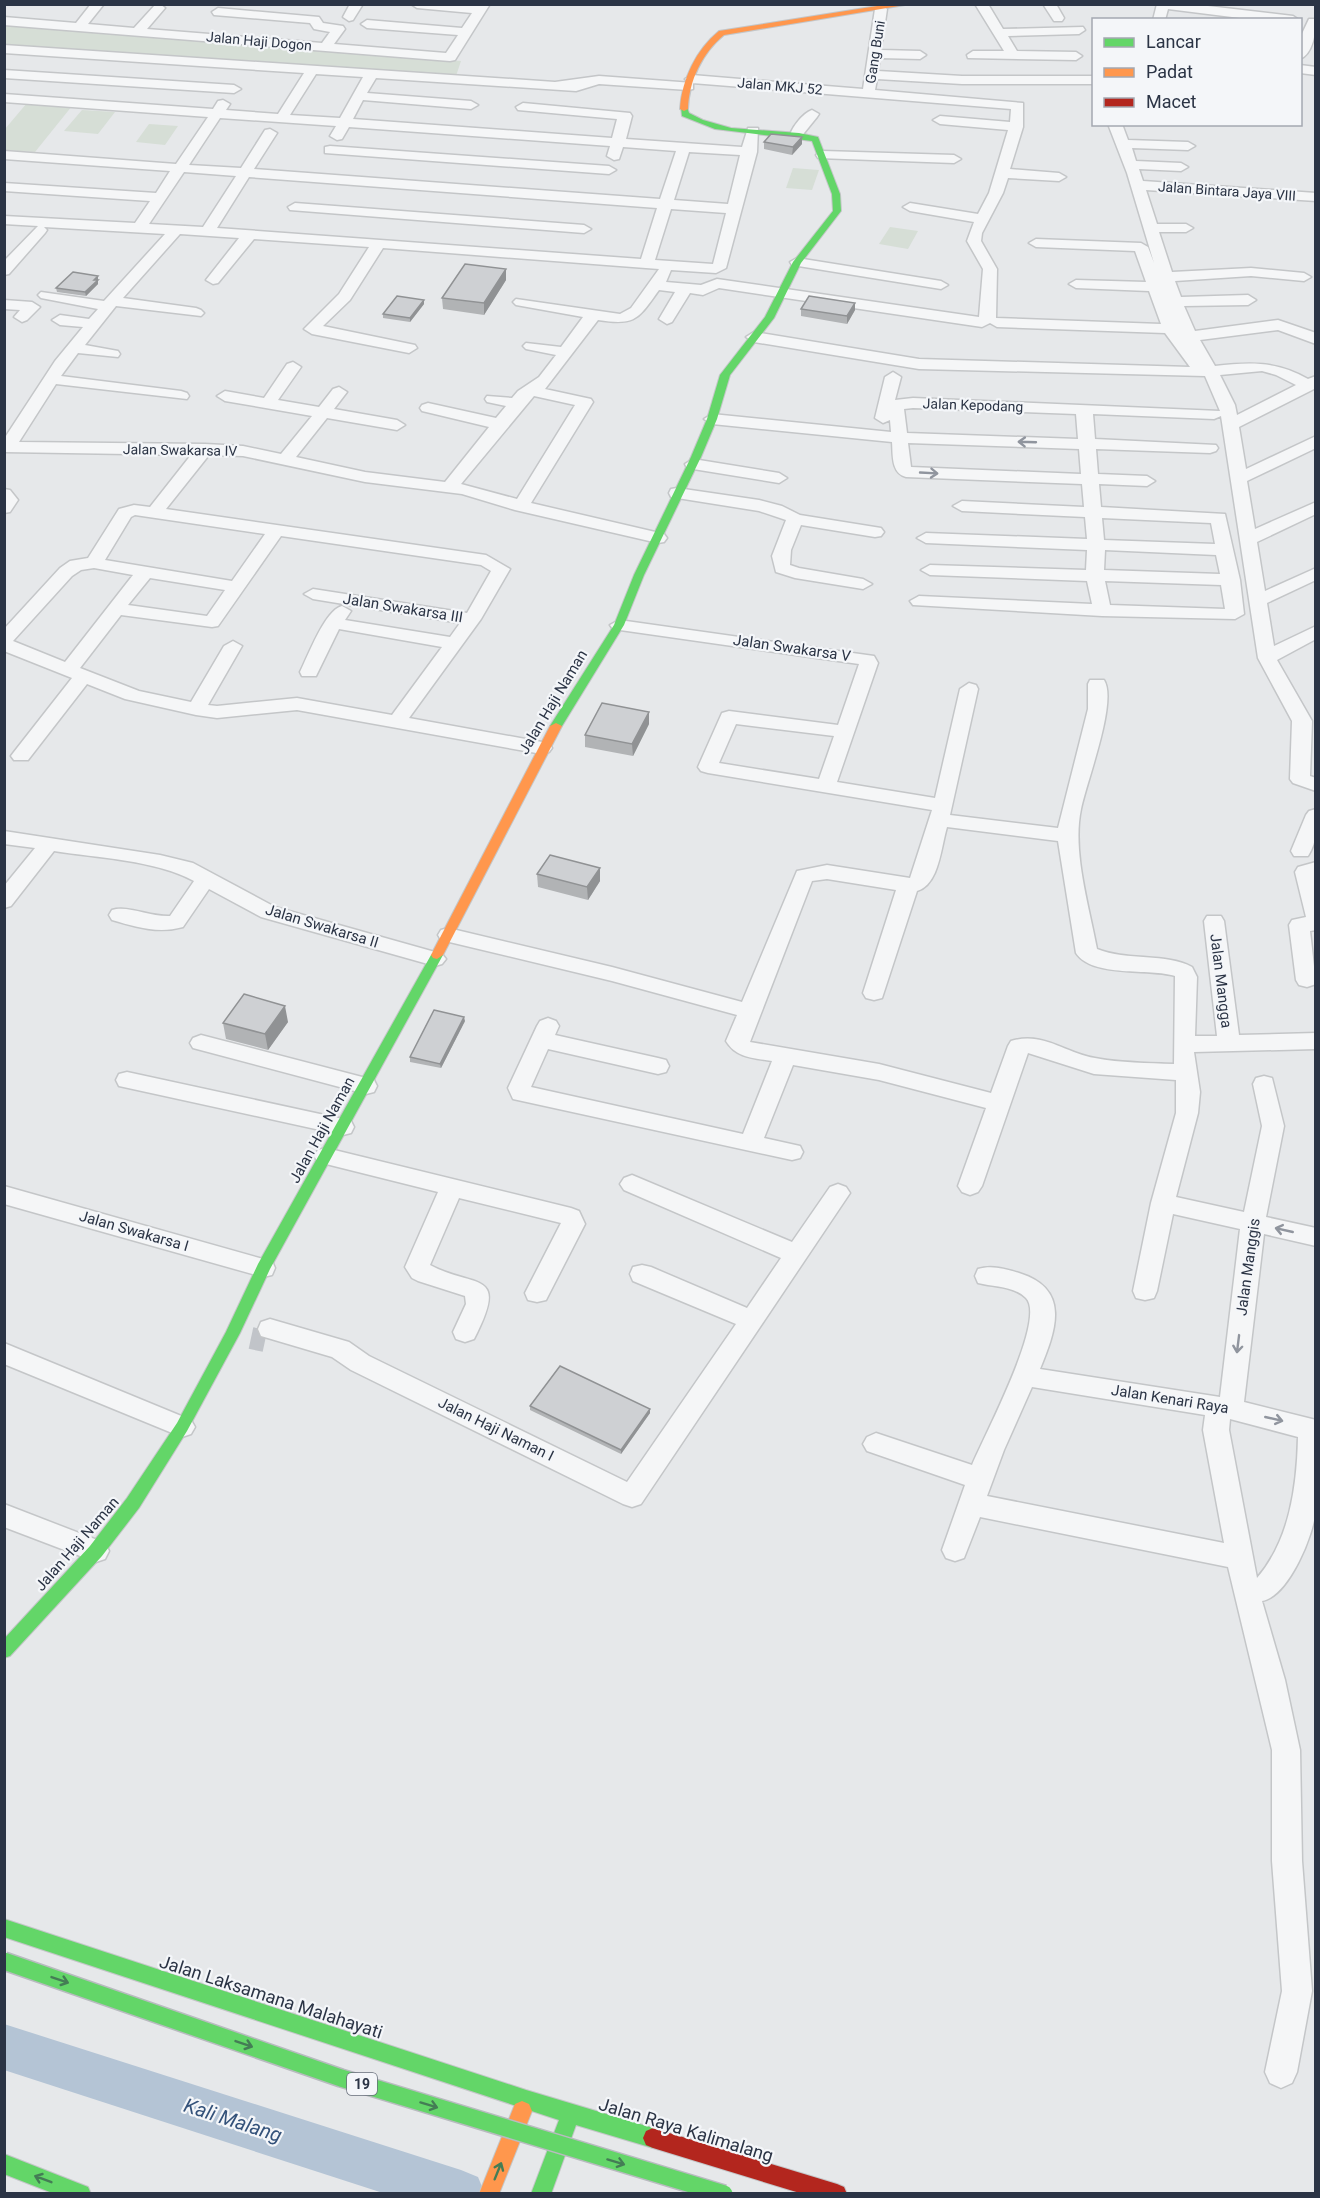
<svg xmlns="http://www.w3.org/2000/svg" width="1320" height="2198" font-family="Roboto,sans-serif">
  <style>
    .green { fill: #d6ded6 }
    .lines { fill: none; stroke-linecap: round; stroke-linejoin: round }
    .river { fill: #b4c4d5; fill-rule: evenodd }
    .street-tunnel { stroke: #c1c4c9; stroke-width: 22; stroke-dasharray: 22 11; stroke-linecap: butt }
    .street-casing { stroke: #c4c6c8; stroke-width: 3 }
    .fast-casing { stroke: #c4c6c8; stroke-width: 2 }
    .slow-casing { stroke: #c4c6c8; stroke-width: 2 }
    .jam-casing { stroke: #c4c6c8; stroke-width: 2 }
    .street { fill: #f5f6f7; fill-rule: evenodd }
    .fast { fill: #63d668; fill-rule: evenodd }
    .slow { fill: #ff974d; fill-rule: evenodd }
    .jam { fill: #b3261e; fill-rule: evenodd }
    .fast-bridge-casing { stroke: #b8bbbf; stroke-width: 20; stroke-linecap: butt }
    .fast-bridge { stroke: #63d668; stroke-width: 17 }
    .wall { fill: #b1b3b5 }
    .shaded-wall { fill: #909294 }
    .building { fill: #ced0d3; stroke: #909294; stroke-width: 1.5 }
    .oneway { stroke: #90959e }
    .oneway2 { stroke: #447d55 }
    .labels { text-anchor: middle; stroke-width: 4.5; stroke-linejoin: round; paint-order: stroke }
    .far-street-label { font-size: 14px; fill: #2b3445; stroke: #f4f6f9 }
    .shield { fill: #f4f6f9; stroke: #676e7b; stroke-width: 1.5 }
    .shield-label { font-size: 14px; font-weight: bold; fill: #2b3445 }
    .street-label { font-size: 15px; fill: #2b3445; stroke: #f4f6f9 }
    .near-street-label { font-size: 18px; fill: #2b3445; stroke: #f4f6f9 }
    .near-water-label { font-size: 20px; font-style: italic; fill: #34527a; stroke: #f4f6f9 }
  </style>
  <rect width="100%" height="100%" fill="#e6e8ea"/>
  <g class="green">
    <path d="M4,24L461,61L456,76L5,46Z"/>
    <path d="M27,103L72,106L35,152L5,150V129Z"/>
    <path d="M82,110L115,112L98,134L64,131Z"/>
    <path d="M149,124L178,126L165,145L136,142Z"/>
    <path d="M793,168L819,170L812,190L786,188Z"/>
    <path d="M890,227L918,231L908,249L879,244Z"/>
  </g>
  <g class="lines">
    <path class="river" d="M4,2024L461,2170L478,2177L485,2194H386L4,2070Z"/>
    <path class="street-tunnel" d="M251,1338L265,1341"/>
    <defs>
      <g id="street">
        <path d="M91,4H104L88,24L134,28L155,5L160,4L165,8L147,29L322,43L330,32L314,29L310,23L214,15L212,12L218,8L319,17L323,23L343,26L345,29L334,44L446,53L458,35L367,28L361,24L367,20L462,28L472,13L417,8L411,4H490L455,60L450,61L4,25V17L76,23Z"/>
        <path d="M350,4H363L353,20L349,21L343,17Z"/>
        <path d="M975,4H988L1003,29L1083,27L1085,30L1079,34L1008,36L1017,51L1076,52L1082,56L1076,60L968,58L967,55L973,51H1004Z"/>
        <path d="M1043,4H1056L1064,18L1062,21H1054Z"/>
        <path d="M1157,4H1191L1293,16L1299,20H1256L1168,9L1165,20H1153Z"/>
        <path d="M881,5L887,9L881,50L920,51L926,55L920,59L880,58L878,71L962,76H1094V84H962L877,79L875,90L1023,103V127L1010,169L1059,173L1066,177L1059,181L1008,178L1003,193L982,233L981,241L997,269L996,318L1161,324L1149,291L1076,288L1069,284L1076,280L1146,282L1135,251L1036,247L1029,243L1036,239L1141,243L1148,247L1154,263L1127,173L1108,124H1122L1128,140L1188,142L1195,146L1188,150L1132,148L1136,161L1181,163L1188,167L1181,171L1139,169L1143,181L1316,193V201L1146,190L1157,224H1186L1193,228L1186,232H1159L1172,272L1251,268L1304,273L1311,277L1304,281L1251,276L1175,281L1181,297L1248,295L1256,300L1248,305L1184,306L1195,331L1278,320L1316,333V344L1278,330L1200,340L1215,366C1250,362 1277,361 1308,379L1316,376V388L1239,427L1246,469L1316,436V448L1247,481L1255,529L1316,502V514L1257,542L1265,591L1316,568V580L1267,603L1274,646L1316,626V639L1277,660L1312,721L1310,776L1316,778V791L1293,783L1290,779L1292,721L1258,658L1221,416L1214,419L1093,414L1095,439L1216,445L1218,448L1216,451L1210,453L1096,449L1098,474L1147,476L1155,481L1147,486L1099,484L1101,507L1225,514L1240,580L1244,614L1235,619L1102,616L913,605L910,601L919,596L1092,604L1087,581L930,575L921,570L930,565L1086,570L1087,550L926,543L917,538L926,533L1087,539L1085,517L962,511L953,506L962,501L1084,507L1082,484L906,477C891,473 893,455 892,442L712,424L704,419L712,414L891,432L890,420L883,423L875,418L885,377L893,372L901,377L895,400L913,398L1220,411L1205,376L919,369L754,342L746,337L754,332L919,359L1190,367L1165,333L997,327L990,323L982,327L719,288L703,295L690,293L672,322L667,324L659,319L675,292L659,290C638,319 636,326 598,320L545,389L591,399L593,402L531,503L664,534L667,538L664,542L658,543L515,510L462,494L365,482L243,456L209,455L166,509L486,555L510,569L481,619L409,718L542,742L549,744L552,748L549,752L542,754L297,710L217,718L196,715L125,699L87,684L28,760H14L11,756L14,752L72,678L4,651V629L60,568L70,561L88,558L119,509L134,505L150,507L191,455L4,452V439L55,361L83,327L60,325L52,320L60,315L89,319L98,309L41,298L38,295L41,292L104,301L165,234L44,227L47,230L45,233L9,274L4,275V261L38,226L4,224V216L135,223L150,201L4,191V183L156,193L170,171L4,159V151L176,164L208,117L4,102V94L213,109L218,101L223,100L230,104L226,110L278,114L304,73L4,53V45L555,82L599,76L693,83V89L688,90L599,84L576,91L376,78L367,93L471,101L478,105L471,109L363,100L353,119L612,138L617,119L518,110L516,107L523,103L630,113L632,116L626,139L742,147L748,128H758L757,152L726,268L716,273L671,270L666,282L701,285L717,279L979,317L983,269L967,241L974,222L910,211L903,207L910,203L978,214L989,193L1008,130L940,124L933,120L940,116L1010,122L1011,109L692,83L685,79L692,75L863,89L875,9ZM316,74L363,77L340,118L290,115ZM220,118L336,126L330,136L337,140L342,139L349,127L610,146L607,156L614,160L619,159L623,147L676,151L660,199L254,169L277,133L270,129L265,130L241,168L189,165ZM689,152L740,155L728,204L674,200ZM184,172L236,176L203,227L149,224ZM249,177L657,208L641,259L217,228ZM671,209L726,213L713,264L655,260ZM180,234L239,238L206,280L213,284L218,283L254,239L369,247L339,294L304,329L312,334L409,353L417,348L415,345L323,326L350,300L383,248L659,269L631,308L620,314L516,299L513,302L516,305L583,317L561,347L526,343L523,346L526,349L556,355L539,377L518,391L512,398L487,396L485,399L487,402L506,406L496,418L428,403L422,405L420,408L422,411L489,427L445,482L365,472L296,457L327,418L397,430L405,425L397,420L334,409L347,392L339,387L333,389L319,407L278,400L301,367L293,362L287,364L264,398L225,391L217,396L225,401L312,416L281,454L243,446L205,444L19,442L56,384L187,399L189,396L187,393L181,391L61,376L78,353L118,357L120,354L118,351L85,345L116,306L201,316L204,313L201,310L196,308L123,298ZM1262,371L1276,375L1296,385L1237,415L1235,405L1220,375ZM534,396L575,405L517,499L461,484ZM913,408L1076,414L1078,439L907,433L904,409ZM908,443L1079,449L1081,474L911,467ZM135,515L265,534L232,581L105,560L131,517ZM1102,518L1211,523L1215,544L1104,540ZM281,536L481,565L491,571L467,613L313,589L304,594L313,599L460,623L450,637L345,620L351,611L342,606C325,610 308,656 300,672L302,676H316L339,629L442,647L392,715L297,698L217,706L208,705L242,646L233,641L224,646L191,702L139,691L80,668L121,615L212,627L218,626ZM1105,550L1216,555L1220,574L1104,570ZM94,568L133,575L65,662L13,641L72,576L81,570ZM150,578L225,590L207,616L128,605ZM1105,581L1221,585L1225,609L1110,605Z"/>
        <path d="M1309,19H1316C1316,31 1313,54 1300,59V38Z"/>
        <path d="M1300,65L1316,67V75L1300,73Z"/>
        <path d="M4,70L234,85L241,89L234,93L4,78Z"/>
        <path d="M812,110L819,114L817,117L800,138H790C789,130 803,113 812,110Z"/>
        <path d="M330,146L609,166L616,170L609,174L325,153V147Z"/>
        <path d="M823,151L954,155L961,159L954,163L818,158L816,155Z"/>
        <path d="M295,203L584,225L591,229L584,233L290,210L288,207Z"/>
        <path d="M797,258L941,281L948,285L941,289L792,265L790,262Z"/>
        <path d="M4,300L32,302L40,307L27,320L22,322L14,317L20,310L4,309Z"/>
        <path d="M693,459L779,473L787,478L779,483L687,468L685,464Z"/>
        <path d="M677,488L759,500L782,506L800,515L881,528L884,532L881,536L875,537L801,525L791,550L790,565L799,568L863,579L872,584L863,589L795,578L776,572L772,556L786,520L759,511L671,497L669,493L671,489Z"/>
        <path d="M4,489L10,490L18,500L10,512L4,513Z"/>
        <path d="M619,620L874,656L878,663L837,782L935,798L960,689L969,683L976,685L978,689L950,815L1058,828L1088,709V684L1090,680H1104C1118,701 1086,783 1081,809C1072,851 1089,906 1097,949C1127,961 1167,953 1192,967L1197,977L1195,1036H1217L1204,921L1207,916H1221L1224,921L1239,1035L1316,1033V1049L1194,1052L1200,1092L1198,1113L1176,1197L1244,1212L1262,1126L1253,1084L1256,1078L1264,1076L1272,1078L1284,1126L1266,1217L1316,1228V1246L1264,1234L1244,1402L1316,1420C1316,1449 1318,1479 1316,1509C1314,1534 1289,1596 1262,1601L1285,1680L1300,1750L1302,1861L1312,1991L1297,2072L1292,2083L1281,2088L1270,2083L1265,2072L1282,1991L1272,1861V1750L1228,1567L980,1517L964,1558L955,1561L946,1558L942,1550L965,1485L867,1451L863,1444L867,1437L876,1433L972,1465C983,1438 1047,1319 1026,1298C1014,1286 994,1287 978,1283L975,1276L978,1269C992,1265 1006,1269 1019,1273C1071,1289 1056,1330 1040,1369L1220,1397L1240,1229L1173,1214L1157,1291L1154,1298L1145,1300L1136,1298L1133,1291L1151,1203L1176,1113V1080L1094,1074L1028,1053L982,1186L978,1192L970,1195L962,1192L958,1186L986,1108L879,1080L793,1065L764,1138L800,1146L803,1152L800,1158L792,1160L513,1099L508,1088L537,1026L540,1021L548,1018L556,1021L559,1026L555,1035L658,1058L666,1060L669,1066L666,1072L658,1074L548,1049L531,1087L743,1134L772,1061C754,1058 736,1058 726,1041L737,1015L612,981L441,940L438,935L441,930L448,928L612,967L742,1002L797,871L827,865L910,878L932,810L708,773L701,771L698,767L722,713L729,711L838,725L859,664L613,629L610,625ZM736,724L834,736L819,779L719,763ZM947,827L1058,841L1076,953C1092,978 1151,968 1175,976L1174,1064C1147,1063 1121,1063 1095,1058C1065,1053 1043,1031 1011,1041L1008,1046L991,1093L879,1064L750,1042L812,881L827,879L896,890L863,993L866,998L874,1000L882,998L917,891C939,885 941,847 947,827ZM1032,1387L1205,1415L1203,1430L1224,1543L987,1496L1004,1450ZM1230,1419L1298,1437C1297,1485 1290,1540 1257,1578L1229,1430Z"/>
        <path d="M1316,809C1316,826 1318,841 1308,856H1294L1291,851L1306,815L1309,811Z"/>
        <path d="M4,831L160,855L193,863L275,907L442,954L446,959L442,964L435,966L261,917L209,889L183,927C158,934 136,927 112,920L109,915L112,910C128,905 150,917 170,916L194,881C156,860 97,858 54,851L11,906L4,908V886L35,848L4,844Z"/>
        <path d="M1316,862V930L1310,931L1316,984L1307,987L1299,985L1296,980L1289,925L1292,920L1306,917L1295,872L1298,867Z"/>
        <path d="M201,1035L366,1078L374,1080L377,1086L374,1092L366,1094L193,1048L190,1043L193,1038Z"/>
        <path d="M127,1072L343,1119L351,1121L354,1127L351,1133L343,1135L119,1086L116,1080L119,1074Z"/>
        <path d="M326,1148L571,1208L579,1211L585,1224L546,1300L537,1302L528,1300L525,1293L561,1223L459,1198L430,1265C475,1289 510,1269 474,1339L465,1342L456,1339L453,1332L466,1304L465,1296L418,1281L412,1278L405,1267L438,1192L318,1162L314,1156L318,1150Z"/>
        <path d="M632,1175L792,1242L830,1187L838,1184L846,1187L850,1193L641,1504L632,1507L623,1504L351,1370L332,1357L261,1336L258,1329L261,1322L270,1319L349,1342L369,1356L627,1482L736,1324L633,1281L630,1274L633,1267L642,1265L651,1267L747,1308L781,1258L624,1190L620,1184L624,1178Z"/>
        <path d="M4,1186L263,1259L272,1261L275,1268L272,1275L263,1277L4,1204Z"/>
        <path d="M4,1343L191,1420L195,1427L191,1434L182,1437L4,1364Z"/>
        <path d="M4,1504L105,1543L109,1551L105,1559L96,1562L4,1527Z"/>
      </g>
      <g id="fast">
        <path d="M681,107H687L689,113L703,120L731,128L799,133L818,137L840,194L841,211L801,263L774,318L730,375L717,419L701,457L644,575L624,625L562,726L556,729L550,726L614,625L634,575L691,457L707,419L720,375L765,317L793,262L833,211L832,194L812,141L715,129L682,116Z"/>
        <path d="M437,951L443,955L270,1269L240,1333L187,1431L139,1508L102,1556L10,1656L4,1658V1639L90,1546L127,1498L177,1423L226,1332L258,1264L431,955Z"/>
        <path d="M4,1919L526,2090L653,2128L660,2131L663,2138L660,2145L653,2148L576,2125L551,2194H531L559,2120L4,1937Z"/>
        <path d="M4,2154L88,2187L91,2194H55L4,2174Z"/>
      </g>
      <g id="slow">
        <path d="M890,4H911L724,35C702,53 689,81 688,109L684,111L680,109C682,79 696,50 719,31Z"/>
        <path d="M556,723L562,726L443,955L437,959L433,958L431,955L550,726Z"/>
        <path d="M522,2101L529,2104L532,2111L499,2194H479L515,2104Z"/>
      </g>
      <path id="jam" d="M653,2128L837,2184L844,2187L847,2194H803L653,2148L646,2145L643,2138L646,2131Z"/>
    </defs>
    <use href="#street" class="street-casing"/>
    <use href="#fast" class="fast-casing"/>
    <use href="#slow" class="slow-casing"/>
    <use href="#jam" class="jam-casing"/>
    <use href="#street" class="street"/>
    <use href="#fast" class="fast"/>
    <use href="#slow" class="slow"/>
    <use href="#jam" class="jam"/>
    <defs>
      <path id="fast-bridge" d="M4,1961L341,2078L724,2194"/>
    </defs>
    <use href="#fast-bridge" class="fast-bridge-casing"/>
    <use href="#fast-bridge" class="fast-bridge"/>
  </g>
  <g class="wall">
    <path d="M764,142L802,144L792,155L764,149Z"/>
    <path d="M506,269V280L484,315L443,309L442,298Z"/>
    <path d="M98,279V284L86,296L57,292L56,288Z"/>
    <path d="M424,304L410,322L383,318V314Z"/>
    <path d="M801,309L855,310L847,324L801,316Z"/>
    <path d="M649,724L633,756L585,747V735Z"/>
    <path d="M537,874L600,881L588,900L538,887Z"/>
    <path d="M465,1021L441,1068L410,1062V1057Z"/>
    <path d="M288,1022L268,1050L226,1039L223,1023Z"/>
    <path d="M530,1406L650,1413L621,1454L530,1410Z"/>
  </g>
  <g class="shaded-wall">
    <path d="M802,137V144L792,155L793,147Z"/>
    <path d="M506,269V280L484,315V303Z"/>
    <path d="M98,276V284L86,296L85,292L94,280Z"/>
    <path d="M424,300V304L410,322V318Z"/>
    <path d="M855,303V310L847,324V316Z"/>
    <path d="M649,712V724L633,756L632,744Z"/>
    <path d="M600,868V881L588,900L587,887Z"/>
    <path d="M285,1006L288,1022L268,1050L265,1034Z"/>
    <path d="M464,1017L465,1021L441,1068L440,1064Z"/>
    <path d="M650,1409V1413L621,1454V1450Z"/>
  </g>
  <g class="building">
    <path d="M771,134L802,137L793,147L764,142Z"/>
    <path d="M465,264L506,269L484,303L442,298Z"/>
    <path d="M73,272L98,276L94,280H98L85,292L56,288Z"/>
    <path d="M397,296L424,300L410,318L383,314Z"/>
    <path d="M809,296L855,303L847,316L801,309Z"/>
    <path d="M602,703L649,712L632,744L585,735Z"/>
    <path d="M550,855L600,868L587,887L537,874Z"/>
    <path d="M244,994L285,1006L265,1034L223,1023Z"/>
    <path d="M434,1010L464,1017L440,1064L410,1057Z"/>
    <path d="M560,1366L650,1409L621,1450L530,1406Z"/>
  </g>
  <defs><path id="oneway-shaft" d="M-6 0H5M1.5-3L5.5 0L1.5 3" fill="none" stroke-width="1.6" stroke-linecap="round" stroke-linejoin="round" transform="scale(1.5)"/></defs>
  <g class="oneway">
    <use href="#oneway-shaft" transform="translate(1027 442) rotate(-178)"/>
    <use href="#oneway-shaft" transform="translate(929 473) rotate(3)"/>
    <use href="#oneway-shaft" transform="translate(1284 1230) rotate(-167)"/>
    <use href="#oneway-shaft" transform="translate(1238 1344) rotate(97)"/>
    <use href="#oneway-shaft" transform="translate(1274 1419) rotate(13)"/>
  </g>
  <g class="oneway2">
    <use href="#oneway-shaft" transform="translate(60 1980) rotate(19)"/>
    <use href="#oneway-shaft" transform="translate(244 2044) rotate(19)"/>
    <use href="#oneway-shaft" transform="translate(429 2105) rotate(17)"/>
    <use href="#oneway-shaft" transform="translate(616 2162) rotate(17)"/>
    <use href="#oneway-shaft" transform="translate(498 2171) rotate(-68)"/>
    <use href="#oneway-shaft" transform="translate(43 2179) rotate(-159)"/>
  </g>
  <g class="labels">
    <g class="far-street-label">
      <text transform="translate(259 41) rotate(5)" y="5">Jalan Haji Dogon</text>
      <text transform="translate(875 52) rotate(-81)" y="5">Gang Buni</text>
      <text transform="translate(780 86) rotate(5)" y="5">Jalan MKJ 52</text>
      <text transform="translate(1227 191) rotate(4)" y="5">Jalan Bintara Jaya VIII</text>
      <text transform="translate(973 405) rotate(2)" y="5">Jalan Kepodang</text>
      <text transform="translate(180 450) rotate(1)" y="5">Jalan Swakarsa IV</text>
    </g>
    <rect class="shield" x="347" y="2073" width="30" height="22" rx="4.5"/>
    <g class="shield-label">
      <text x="362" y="2089">19</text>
    </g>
    <g class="street-label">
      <text transform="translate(403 608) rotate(9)" y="5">Jalan Swakarsa III</text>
      <text transform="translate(792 648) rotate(8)" y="5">Jalan Swakarsa V</text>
      <text transform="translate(553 702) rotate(-59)" y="5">Jalan Haji Naman</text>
      <text transform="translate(322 926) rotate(17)" y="5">Jalan Swakarsa II</text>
      <text transform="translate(1221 981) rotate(83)" y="5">Jalan Mangga</text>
      <text transform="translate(322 1130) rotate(-61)" y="5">Jalan Haji Naman</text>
      <text transform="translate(134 1231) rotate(16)" y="5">Jalan Swakarsa I</text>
      <text transform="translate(1248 1267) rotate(-82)" y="5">Jalan Manggis</text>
      <text transform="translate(1170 1399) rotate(9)" y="5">Jalan Kenari Raya</text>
      <text transform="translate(496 1429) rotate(26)" y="5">Jalan Haji Naman I</text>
      <text transform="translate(77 1544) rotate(-49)" y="5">Jalan Haji Naman</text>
    </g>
    <g class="near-street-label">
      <text transform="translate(271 1997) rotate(18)" y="6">Jalan Laksamana Malahayati</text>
      <text transform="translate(686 2130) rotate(17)" y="6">Jalan Raya Kalimalang</text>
    </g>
    <g class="near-water-label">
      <text transform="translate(233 2120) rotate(18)" y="7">Kali Malang</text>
    </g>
  </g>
  <rect width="1320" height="2198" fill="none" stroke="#2b3445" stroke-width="12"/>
  <rect x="1092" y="18" width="210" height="108" fill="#f4f6f9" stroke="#a4a8b1" stroke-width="1.5"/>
  <rect x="1104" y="38" width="30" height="9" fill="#63d668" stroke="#a4a8b1" stroke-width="1.5"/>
  <text x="1146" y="48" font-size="18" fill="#2b3445">Lancar</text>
  <rect x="1104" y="68" width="30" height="9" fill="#ff974d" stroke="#a4a8b1" stroke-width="1.5"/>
  <text x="1146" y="78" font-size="18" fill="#2b3445">Padat</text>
  <rect x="1104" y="98" width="30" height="9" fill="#b3261e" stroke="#a4a8b1" stroke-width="1.5"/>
  <text x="1146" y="108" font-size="18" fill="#2b3445">Macet</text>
</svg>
